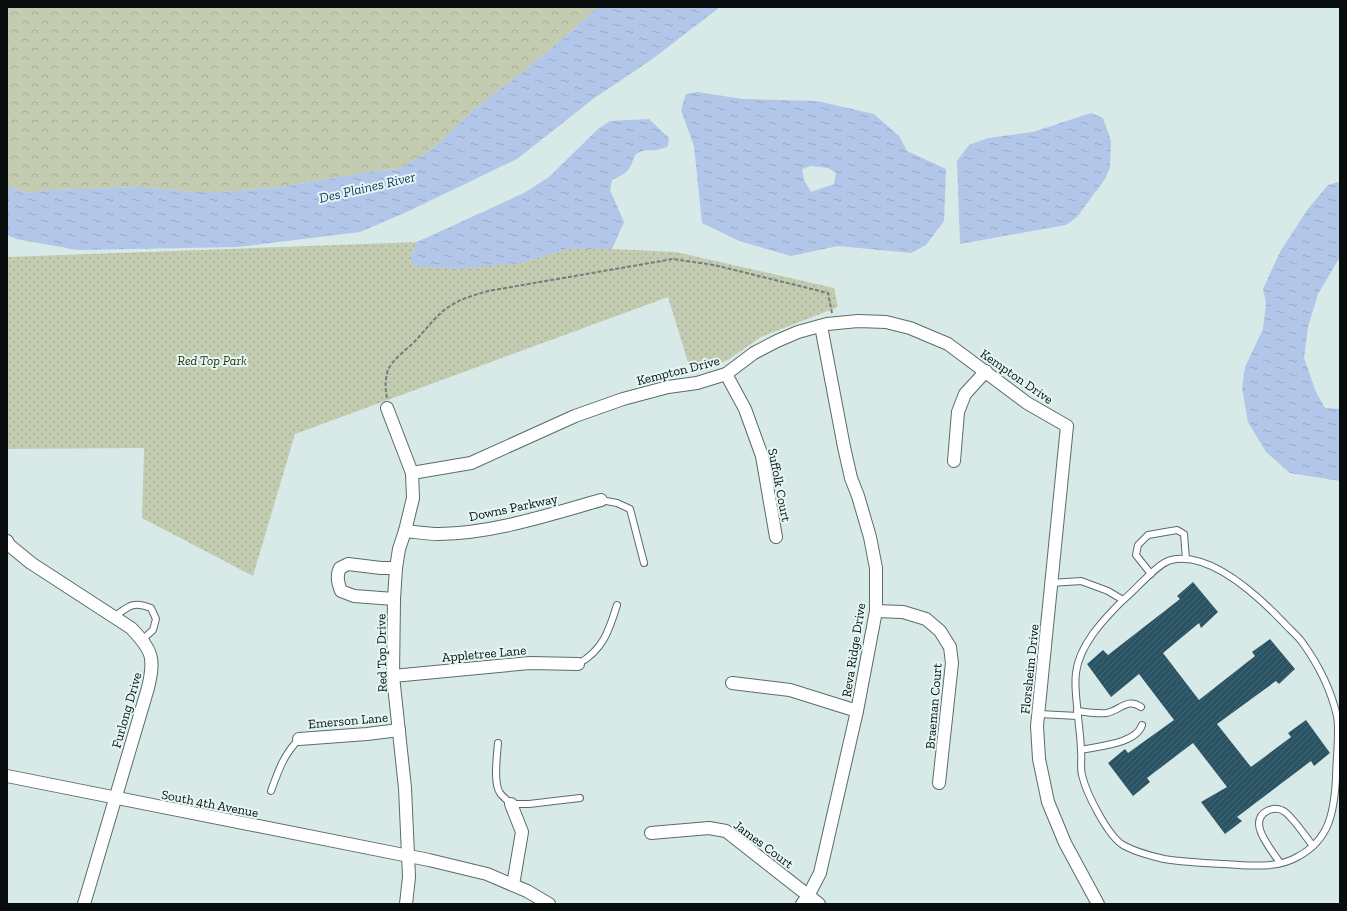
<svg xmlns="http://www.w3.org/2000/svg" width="1347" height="911" font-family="'Zilla Slab',serif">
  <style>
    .forest { fill: url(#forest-crowns) }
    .park { fill: url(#park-dots) }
    .water { fill: url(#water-ripples); fill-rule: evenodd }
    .building { fill: url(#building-hatch) }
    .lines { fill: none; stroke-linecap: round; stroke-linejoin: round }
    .lane-casing { stroke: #5c6b6a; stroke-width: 8 }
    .street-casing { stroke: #5c6b6a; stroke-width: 14 }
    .path { stroke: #717e7c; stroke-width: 2; stroke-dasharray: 4 2; stroke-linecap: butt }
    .lane { stroke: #fff; stroke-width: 6 }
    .street { stroke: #fff; stroke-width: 12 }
    .labels { text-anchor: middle; stroke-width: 4; stroke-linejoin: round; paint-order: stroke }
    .park-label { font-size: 13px; font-style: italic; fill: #293306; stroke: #e5f7f5 }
    .street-label { font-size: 13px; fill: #070d0c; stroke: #e5f7f5 }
    .water-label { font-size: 14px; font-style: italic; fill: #19325e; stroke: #e5f7f5 }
  </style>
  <defs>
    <pattern id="forest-crowns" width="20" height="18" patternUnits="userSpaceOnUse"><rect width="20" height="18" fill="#c3cbb1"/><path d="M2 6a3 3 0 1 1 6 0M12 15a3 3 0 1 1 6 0" fill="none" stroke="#a6ad97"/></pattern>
    <pattern id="park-dots" width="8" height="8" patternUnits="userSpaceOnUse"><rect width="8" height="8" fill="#c3cbb1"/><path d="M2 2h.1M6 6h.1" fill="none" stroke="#a6ad97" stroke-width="1.8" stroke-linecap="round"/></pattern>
    <pattern id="water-ripples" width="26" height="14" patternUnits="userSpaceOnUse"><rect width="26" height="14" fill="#b1c6e8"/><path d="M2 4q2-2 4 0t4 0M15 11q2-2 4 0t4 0" fill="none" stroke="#97a9c6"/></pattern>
    <pattern id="building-hatch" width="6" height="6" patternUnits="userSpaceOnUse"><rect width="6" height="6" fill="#2a5364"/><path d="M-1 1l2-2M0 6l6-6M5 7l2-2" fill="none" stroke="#466774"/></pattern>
  </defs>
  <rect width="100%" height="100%" fill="#d8eae8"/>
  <path class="forest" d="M7,7H598L583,21L529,67L473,110L434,148L399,169L356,174L282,187L223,192H191L142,187L52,190L27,193L7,186Z"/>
  <path class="park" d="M417,242L411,258L522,263L567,249H612L676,252L834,288L838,307L761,337L728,360L691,372L668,297L295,434L253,576L142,518L144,448L7,449V257Z"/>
  <g class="water">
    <path d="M598,7H720L651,60L593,99L517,159L409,211L360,232L237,247L78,250L16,239L7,235V186L27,193L52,190L142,187L191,192H223L282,187L356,174L399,169L434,148L473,110L529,67L583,21Z"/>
    <path d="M697,92L743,99L817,101L874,114L899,136L907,151L946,169L944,221L926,245L911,253L838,246L791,256L739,241L702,223L694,146L681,110L686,94ZM811,166L828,168L836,173L834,184L811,192L804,180L802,169Z"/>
    <path d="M1091,113L1103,118L1111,141L1110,167L1105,179L1077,217L1066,225L960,244L957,161L969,145L988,138L1033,132Z"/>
    <path d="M649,119L669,138L668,146C655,153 651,148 640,152C632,155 634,161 630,167C626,174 618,177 612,180L610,190L624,222L612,249H567L522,263L451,269L413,266L411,258L417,242L524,193L549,177L598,129L610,121Z"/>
    <path d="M1338,182H1340V257L1318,294L1308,327L1304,358L1316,392L1325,408L1340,409V481L1290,473L1266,452L1248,422L1242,388L1245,367L1263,329L1266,303L1263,289L1281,250L1308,209L1328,185Z"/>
  </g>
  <path class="building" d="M1193,582L1218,612L1201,628L1199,623L1163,653L1199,700L1255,656L1252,652L1270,639L1295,669L1279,684L1276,681L1217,724L1251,767L1291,737L1288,733L1306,720L1330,753L1314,766L1311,761L1237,817L1242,821L1225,834L1201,802L1227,787L1193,743L1147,778L1150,782L1133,796L1108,763L1125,749L1128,753L1174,720L1139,674L1111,697L1087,664L1103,650L1108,655L1180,599L1177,596Z"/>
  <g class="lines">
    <defs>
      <g id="lane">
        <path d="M601,500L617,503L630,509L644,563"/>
        <path d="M1151,574L1136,555L1138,545L1148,535L1177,530L1184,534L1186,559"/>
        <path d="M114,617C129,606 132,601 151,608L156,619L153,630L142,640"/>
        <path d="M578,664C603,650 609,631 617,605"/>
        <path d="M1077,711C1086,712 1097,714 1106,713C1120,711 1127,697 1141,707"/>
        <path d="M1039,714L1078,716C1079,728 1081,740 1081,752C1082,759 1080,768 1082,775C1086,793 1108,836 1123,845C1135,852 1151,856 1164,859C1183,862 1203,863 1223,864C1248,865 1276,870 1299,856C1330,839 1334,811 1336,779C1336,761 1340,732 1337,716C1331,690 1318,664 1302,642C1297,635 1289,629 1283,622C1258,596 1210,551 1171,560C1157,563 1135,591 1123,600L1108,591L1081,581L1051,583"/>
        <path d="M1078,716C1077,702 1074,687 1076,673C1079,645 1104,619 1123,600"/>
        <path d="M498,743C497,756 493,783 500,793C503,797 508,801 511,804H529L580,798"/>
        <path d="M1081,750C1098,746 1136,744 1142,725"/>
        <path d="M271,791C279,769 283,756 299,739"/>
        <path d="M1280,863C1272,850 1246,822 1267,811C1273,808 1280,808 1285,812C1295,820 1305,836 1313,846"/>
      </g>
      <g id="street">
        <path d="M726,374L745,409L762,456L776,537"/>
        <path d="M387,408L412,473L413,498L405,531L399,549L396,568L394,599L393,676L405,788L409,877L406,904"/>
        <path d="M954,461L958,412L965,394L986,371"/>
        <path d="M412,473L471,463L575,416L623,399L668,387L697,383L726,374L754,353L777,341L798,332L827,324L858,321L886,322L910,328L948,344L1027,403L1067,426L1037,726L1039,759L1048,802L1065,843L1098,904"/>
        <path d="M405,531C416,532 428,534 439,534C494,533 548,515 601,500"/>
        <path d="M7,541L9,545L31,563L131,628C153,651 155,658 148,688L84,904"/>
        <path d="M394,599L354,596L341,591C338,583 336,576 340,568L348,564L381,568H396"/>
        <path d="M876,611L903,612L926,619L940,631L950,647L952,663L939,783"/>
        <path d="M393,676L530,663L578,664"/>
        <path d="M732,683L790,690L857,711"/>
        <path d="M299,739L367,734L399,730"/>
        <path d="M7,776L429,860L487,874L527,891L549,904"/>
        <path d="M511,804L522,832L513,885"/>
        <path d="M651,833L709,828L726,831L819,904"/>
        <path d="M802,904L808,896L820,873L857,711L876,611V568L870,537L858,496L851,478L844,447L821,326"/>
      </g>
    </defs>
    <use href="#lane" class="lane-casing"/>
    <use href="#street" class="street-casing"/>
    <path class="path" d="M387,398C385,389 385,379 388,370C394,357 408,349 417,339C428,327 437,314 450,306C462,298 475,295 488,291L673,259L714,265L828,293L832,313"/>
    <use href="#lane" class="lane"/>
    <use href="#street" class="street"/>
  </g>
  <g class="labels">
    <g class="park-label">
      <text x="212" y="365">Red Top Park</text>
    </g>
    <g class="street-label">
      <text transform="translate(678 370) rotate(-14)" y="5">Kempton Drive</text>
      <text transform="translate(1017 376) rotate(35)" y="5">Kempton Drive</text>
      <text transform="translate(780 485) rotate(79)" y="5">Suffolk Court</text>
      <text transform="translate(513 507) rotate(-12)" y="5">Downs Parkway</text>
      <text transform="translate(853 650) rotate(-81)" y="5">Reva Ridge Drive</text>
      <text transform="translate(381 653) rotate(-91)" y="5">Red Top Drive</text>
      <text transform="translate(484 653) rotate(-5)" y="5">Appletree Lane</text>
      <text transform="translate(1029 669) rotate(-84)" y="5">Florsheim Drive</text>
      <text transform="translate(933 706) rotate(-85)" y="5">Braeman Court</text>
      <text transform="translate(126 710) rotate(-74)" y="5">Furlong Drive</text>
      <text transform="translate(348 720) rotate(-5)" y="5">Emerson Lane</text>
      <text transform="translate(210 803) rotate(11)" y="5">South 4th Avenue</text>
      <text transform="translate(764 844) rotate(37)" y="5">James Court</text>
    </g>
    <g class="water-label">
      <text transform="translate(367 187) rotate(-13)" y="5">Des Plaines River</text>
    </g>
  </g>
  <rect width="1347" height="911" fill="none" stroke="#070d0c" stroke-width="16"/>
</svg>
